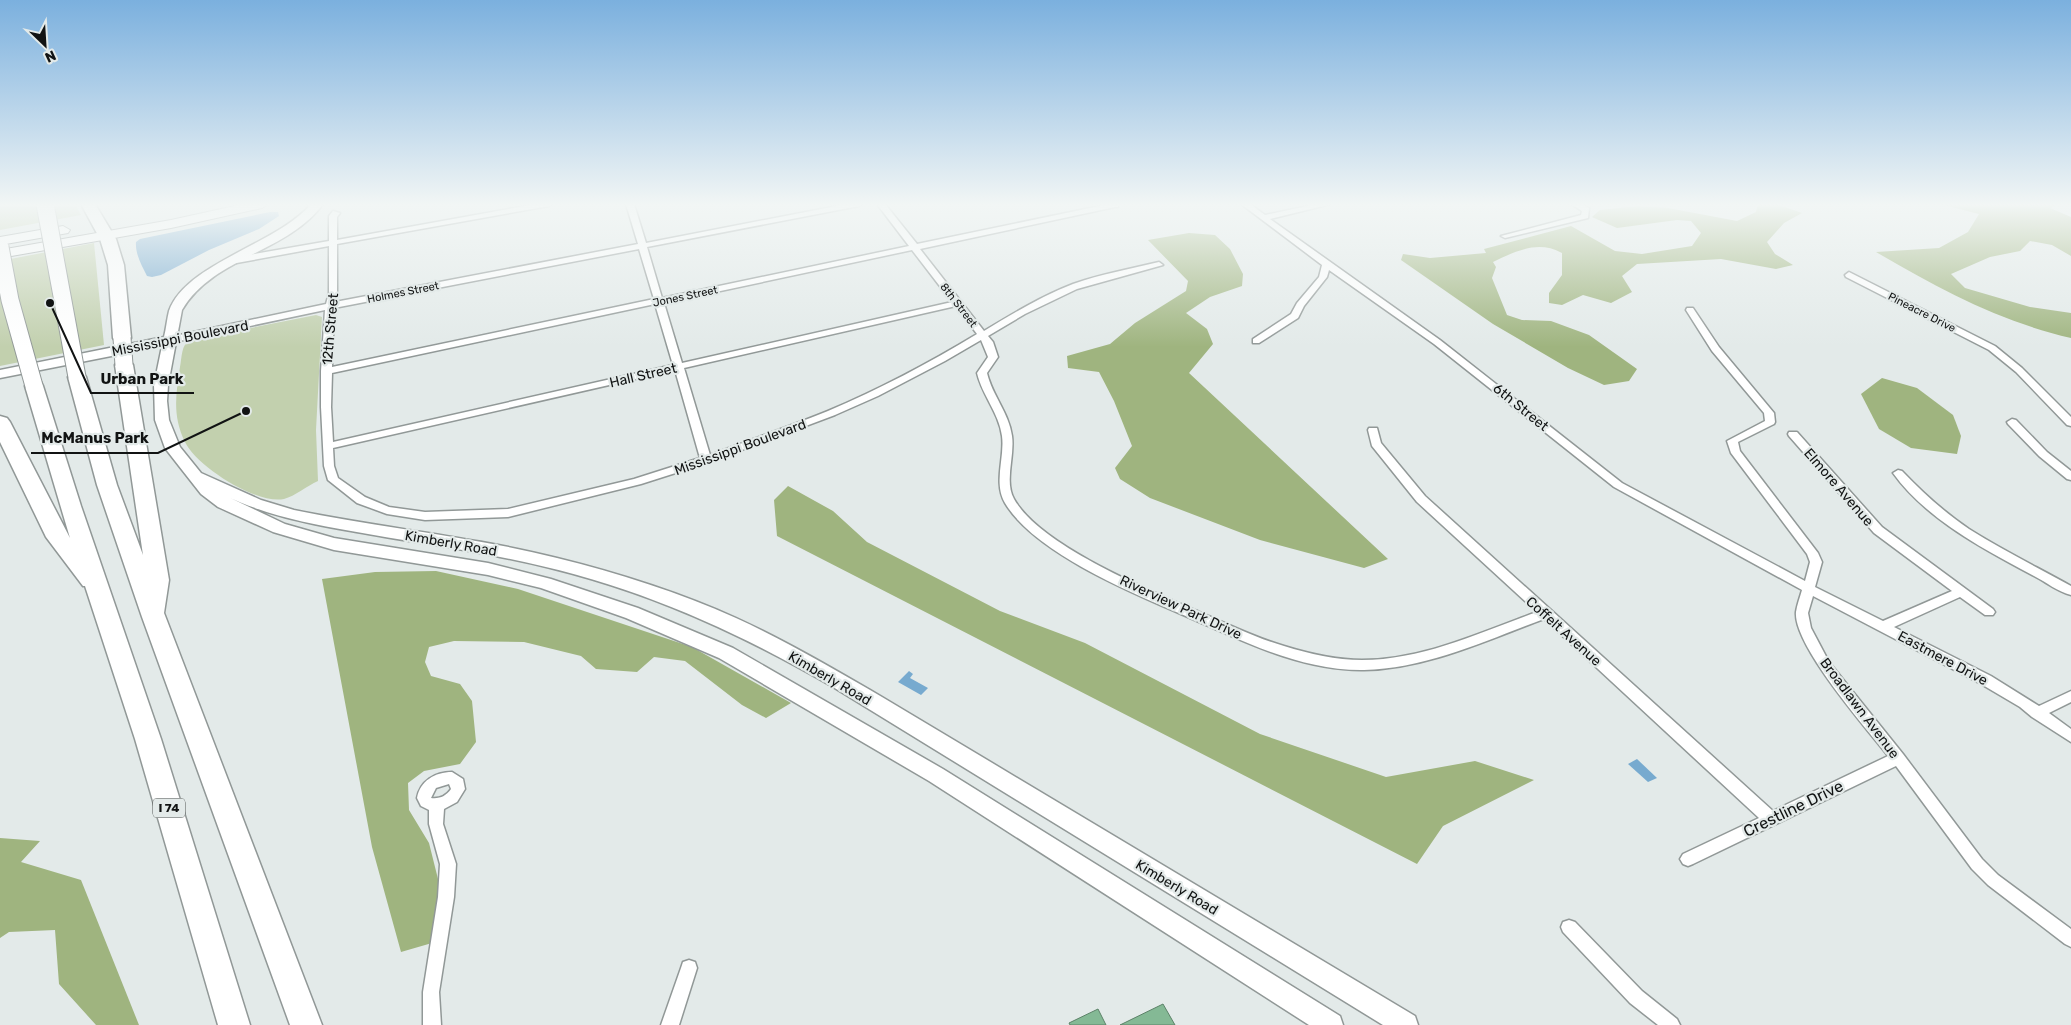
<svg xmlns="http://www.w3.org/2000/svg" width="2071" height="1025" font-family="Rubik,sans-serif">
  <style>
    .green { fill: #c2d0ae }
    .forest { fill: #9fb47f }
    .water { fill: #77aacf }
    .building { fill: #84b995; stroke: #5c8268 }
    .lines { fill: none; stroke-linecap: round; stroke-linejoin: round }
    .street-casing { stroke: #919897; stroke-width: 3 }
    .secondary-casing { stroke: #919897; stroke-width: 3 }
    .primary-casing { stroke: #919897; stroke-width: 2 }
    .highway-casing { stroke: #919897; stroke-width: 3 }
    .street { fill: #fff; fill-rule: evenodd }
    .secondary { fill: #fff; fill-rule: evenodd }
    .primary { fill: #fff; fill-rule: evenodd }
    .highway { fill: #fff; fill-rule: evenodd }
    .highway-bridge-casing { stroke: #919897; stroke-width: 19; stroke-linecap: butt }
    .highway-bridge { stroke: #fff; stroke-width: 17 }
    .labels { text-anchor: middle; stroke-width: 4.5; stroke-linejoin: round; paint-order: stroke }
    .far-street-label { font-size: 11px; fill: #111313; stroke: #e3eae9 }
    .shield { fill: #e3eae9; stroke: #505453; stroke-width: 1 }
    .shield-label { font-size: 12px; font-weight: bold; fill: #111313 }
    .street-label { font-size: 14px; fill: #111313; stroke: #e3eae9 }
    .near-street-label { font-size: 16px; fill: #111313; stroke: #e3eae9 }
    .leader { fill: none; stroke: #111313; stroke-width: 2 }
    .callout-dot { fill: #111313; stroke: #e3eae9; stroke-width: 2 }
    .callout-label { font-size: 15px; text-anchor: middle; font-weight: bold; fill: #111313; stroke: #e3eae9; stroke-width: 4.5; stroke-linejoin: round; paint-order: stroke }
  </style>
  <rect width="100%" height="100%" fill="#e3eae9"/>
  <g class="green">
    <path d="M0,204H75L81,215L0,230Z"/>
    <path d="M94,243L104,345L0,366V261Z"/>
    <path d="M316,315L322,317L316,430L318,481C307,486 295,496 284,499C257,505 196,466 185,442C172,415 176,394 180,367C182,357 181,345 190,340Z"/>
  </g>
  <g class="forest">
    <path d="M1758,204H1776L1802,213L1784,223L1767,242L1775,254L1793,265L1776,269L1721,259L1637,264L1622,276L1632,292L1611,303L1583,295L1562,305L1549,303V293L1562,275V253C1538,240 1516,251 1493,262L1496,267L1492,278L1507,315L1522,320L1551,321L1589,335L1637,369L1629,381L1604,385L1568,368L1493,324L1401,260L1403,254L1430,258L1486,253L1484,249L1571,226L1615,251L1642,254L1692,246L1701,233L1691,221L1677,220L1617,228L1592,217L1600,210L1638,206L1668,208L1737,221L1756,212Z"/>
    <path d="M1940,204H2057L2050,208L2071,217V256L2052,245L2030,241L2020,251L1990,257L1951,274L1965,288L2030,307L2071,313V338C2000,322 1938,288 1876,252L1939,248L1968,232L1979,214Z"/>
    <path d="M1189,233L1215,235L1230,249L1243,274L1242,286L1210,297L1186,313L1207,329L1213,344L1189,373L1388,559L1364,568L1260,540L1150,498L1120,479L1115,468L1132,446L1114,401L1099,372L1068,368L1067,356L1110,344L1135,323L1186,291L1188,281L1148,240Z"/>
    <path d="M1882,378L1917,388L1953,415L1961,436L1957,454L1911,448L1879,429L1861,394Z"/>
    <path d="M788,486L833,511L867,542L1000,611L1085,643L1260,734L1386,777L1475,761L1534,780L1443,826L1417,864L777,536L774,500Z"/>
    <path d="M436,571L518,589L692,647L791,703L766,718L742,705L685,661L654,657L637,672L596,669L581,656L524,642L454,641L429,647L425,662L431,676L460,684L472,701L476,742L460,764L424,771L408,783L409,810L429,843L439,883L432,943L401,952L372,847L322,579L375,572Z"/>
    <path d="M0,838L40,841L21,862L81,880L139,1025H96L59,984L55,930L9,932L0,938Z"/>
  </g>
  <g class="water">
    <path d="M270,212H278L279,216L259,229L209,250L161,275L152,277L147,276C142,266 135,254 136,242L140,239Z"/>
    <path d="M909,671L913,674L910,678L928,688L921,695L898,682Z"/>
    <path d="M1637,759L1657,778L1648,782L1628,764Z"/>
  </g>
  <g class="building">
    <path d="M1163,1004L1175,1025H1120Z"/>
    <path d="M1098,1009L1106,1025H1070L1069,1023Z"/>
  </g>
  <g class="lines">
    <defs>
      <g id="street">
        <path d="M536,204H553L549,206L337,244V293L335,302L638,244L626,204H634L646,243L847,204H863L859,206L647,247L662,298L909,246L877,204H885L917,244L1109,204H1118V207H1115L920,249L984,331C1012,314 1042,296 1073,284C1101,274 1130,269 1159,262L1163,265L1077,289L1025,314L988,336L993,342L998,357L987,373C992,395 1009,413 1012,436C1015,456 1004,481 1014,499C1041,547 1154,592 1204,614C1230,625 1256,638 1284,646C1310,654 1336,660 1362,660C1423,660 1481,632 1537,612L1417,502L1372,446L1368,430L1369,428H1377L1381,443L1425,496L1773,811L1888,756C1867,729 1793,645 1796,612C1797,605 1800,597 1802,590L1614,487L1434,344L1329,270L1327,277L1304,306L1298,318L1259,343H1253V339L1291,314L1297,303L1319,277L1322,265L1241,204H1250L1265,215L1317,204H1331L1270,219L1440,340L1622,483L1805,581L1810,562L1807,554L1731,453L1727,441L1765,421L1764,413L1712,351L1686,310L1687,308H1693L1719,347L1774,413L1775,422L1774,424L1738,442L1740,451L1818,553L1822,562L1815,587L1883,621L1952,591L1874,533L1789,436L1788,434L1789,432H1797L1882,527L1993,609L1995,612L1993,615H1985L1960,597L1894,627L1991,676L2039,706L2071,691V702L2049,713L2071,729V742L2032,717L2020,707L1981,684L1813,596L1808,613L1811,628L1829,662L1903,754L1982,859L1998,875L2071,929V947L2065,944L1988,885L1972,869L1896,766L1693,864L1688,866L1683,864L1680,859L1683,854L1759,818L1544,619C1487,640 1426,669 1364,670C1299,671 1239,639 1181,614C1130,592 1034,552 1005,503C993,482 1005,458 1002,436C999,413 982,395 977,373L988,357L981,340L945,361L878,396L835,415L710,462L641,484L508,517L425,520L387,514L357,503L328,480L324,466L321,407V371L325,310L170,343L165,340L170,337L326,304L329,293V246L231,264L227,261L231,258L329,241V216L333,211L340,213L337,217V240ZM639,249L654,299L332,367L334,308ZM912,250L952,302L682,363L664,303ZM655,304L673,365L333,442L331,407L332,373ZM956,306L977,334C929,363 880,389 828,411C789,427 749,440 710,455L684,368ZM675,370L700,458L634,479L508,509L425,512L389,507L365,497L338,478L334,466L333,448Z"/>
        <path d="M1571,204H1581L1589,208L1588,218L1505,238L1501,236L1581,215L1582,211Z"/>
        <path d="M1849,272L1995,346L2022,368L2071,417V426L2067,425L2016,372L1989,350L1846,277L1845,275Z"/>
        <path d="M2012,419L2016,420L2047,452L2071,471V480L2067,479L2039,456L2008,424L2007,422Z"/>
        <path d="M1898,470L1902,471C1922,492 1944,512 1969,529C2002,550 2037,567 2071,586V595C2058,592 2046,582 2034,576C1985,550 1926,519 1893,473Z"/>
        <path d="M452,772L463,779L465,789L457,802L444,809L443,824L456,864L454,897L439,992L441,1025H423V992L438,897L440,864L429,824V810L421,806L417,798C420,781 435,772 452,772ZM449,784L451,789C446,796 440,799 431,798L436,788Z"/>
        <path d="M1569,920L1575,922L1642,991L1677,1019L1680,1025H1658L1630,1003L1563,932L1561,927L1563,922Z"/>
        <path d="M689,960L695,962L697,968L679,1025H661L681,968L683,962Z"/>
      </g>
      <path id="secondary" d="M311,204H323C287,253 213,257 182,310L168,385L167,401L169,420L180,447L201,473L261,500L294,510C381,528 470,536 557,558C618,573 678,592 736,618C786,641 834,669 882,697L1415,1016L1418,1025H1383L833,687C724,624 624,581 500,557C450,547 400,540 351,531C306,523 265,515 224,495L285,524L334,538L488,563L551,579L638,608L733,648L943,769L1340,1016L1343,1025H1309L929,781L719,658L626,618L541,588L488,575L334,550L273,532L218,507L201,494L179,466L165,448L155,420L154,385L162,346L0,378V370L164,337C166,329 167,319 169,311C186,263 278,244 311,204Z"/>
      <g id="primary">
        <path d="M244,204H268L262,208L171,228L0,258V250L171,220Z"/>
        <path d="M63,226L70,230L68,233L0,245V237Z"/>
      </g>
      <g id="highway">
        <path d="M81,204H95L116,239L124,265L131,338L128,342L122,343L116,342L113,338L108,265L100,239Z"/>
        <path d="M124,360L130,361L133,365L169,580L164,613L322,1025H290L142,617L97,485L68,377L71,373L77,371L83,373L86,377L117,485L143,555L115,365L118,361Z"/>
        <path d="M34,380L41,382L43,386L81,506L161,739L250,1025H218L135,739L85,586H83L46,537L0,442V416L7,418L10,422L70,538L25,386L27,382Z"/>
      </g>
    </defs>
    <use href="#street" class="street-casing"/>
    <use href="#secondary" class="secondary-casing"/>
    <use href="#primary" class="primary-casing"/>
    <use href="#highway" class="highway-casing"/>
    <use href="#street" class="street"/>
    <use href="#secondary" class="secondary"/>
    <use href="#primary" class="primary"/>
    <use href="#highway" class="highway"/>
    <defs>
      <g id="highway-bridge">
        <path d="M45,204L77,377"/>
        <path d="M0,247L10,300L34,386"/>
        <path d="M122,338L124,365"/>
      </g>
    </defs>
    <use href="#highway-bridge" class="highway-bridge-casing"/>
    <use href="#highway-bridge" class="highway-bridge"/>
  </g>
  <linearGradient id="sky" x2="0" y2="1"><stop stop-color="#7bb0de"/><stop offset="0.59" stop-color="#f2f6f5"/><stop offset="1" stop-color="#f2f6f5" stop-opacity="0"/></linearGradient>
  <rect width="2071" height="347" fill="url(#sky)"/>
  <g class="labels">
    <g class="far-street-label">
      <text transform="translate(403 292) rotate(-11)" y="4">Holmes Street</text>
      <text transform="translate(685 296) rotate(-12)" y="4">Jones Street</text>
      <text transform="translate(959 305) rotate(52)" y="4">8th Street</text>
      <text transform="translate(1922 312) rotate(27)" y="4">Pineacre Drive</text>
    </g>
    <rect class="shield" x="153" y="798.5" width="32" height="19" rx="4"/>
    <g class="shield-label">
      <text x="169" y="812">I 74</text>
    </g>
    <g class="street-label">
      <text transform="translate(330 329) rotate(-85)" y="5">12th Street</text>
      <text transform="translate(180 338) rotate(-11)" y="5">Mississippi Boulevard</text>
      <text transform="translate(643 375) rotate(-13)" y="5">Hall Street</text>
      <text transform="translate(1521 407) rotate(39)" y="5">6th Street</text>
      <text transform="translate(740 447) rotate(-20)" y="5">Mississippi Boulevard</text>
      <text transform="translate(1839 487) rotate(49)" y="5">Elmore Avenue</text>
      <text transform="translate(451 543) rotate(10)" y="5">Kimberly Road</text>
      <text transform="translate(1181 607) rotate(25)" y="5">Riverview Park Drive</text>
      <text transform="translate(1564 631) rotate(42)" y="5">Coffelt Avenue</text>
      <text transform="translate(1943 658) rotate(28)" y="5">Eastmere Drive</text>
      <text transform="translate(830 678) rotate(30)" y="5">Kimberly Road</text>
      <text transform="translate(1860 708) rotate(53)" y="5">Broadlawn Avenue</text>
      <text transform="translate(1177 887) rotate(31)" y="5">Kimberly Road</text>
    </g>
    <g class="near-street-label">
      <text transform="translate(1793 808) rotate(-26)" y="6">Crestline Drive</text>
    </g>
  </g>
  <path class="leader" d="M50 303L91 393H194M246 411L158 453H31"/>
  <g class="callout-dot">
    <circle cx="50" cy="303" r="5"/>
    <circle cx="246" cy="411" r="5"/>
  </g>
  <g class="callout-label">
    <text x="142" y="384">Urban Park</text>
    <text x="95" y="443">McManus Park</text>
  </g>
  <g transform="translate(45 45) rotate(155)" stroke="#e3eae9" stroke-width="4" paint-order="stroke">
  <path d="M0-4L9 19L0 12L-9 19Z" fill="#111313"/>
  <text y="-8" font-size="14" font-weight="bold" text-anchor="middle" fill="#111313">N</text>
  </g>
</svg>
